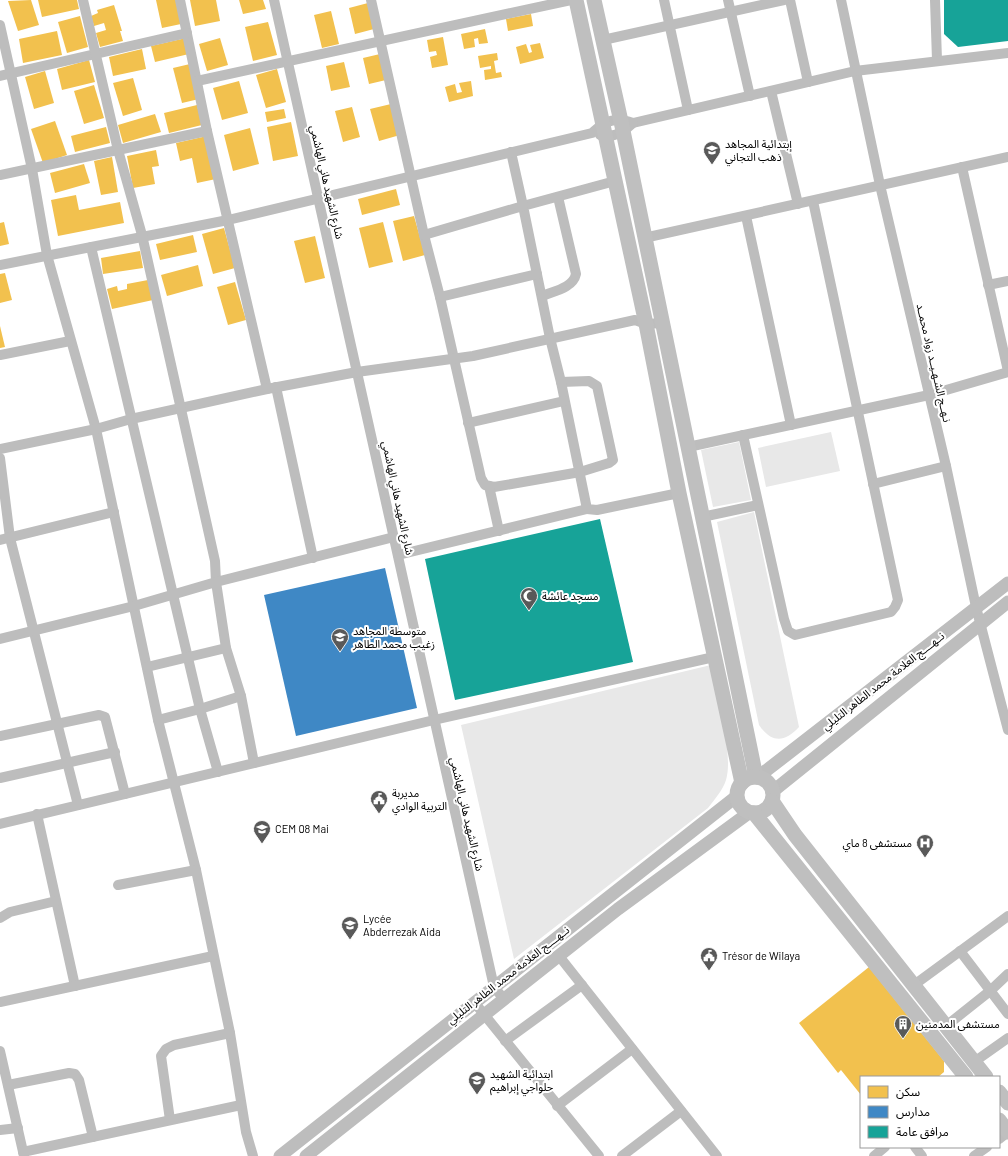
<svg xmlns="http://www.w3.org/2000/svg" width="1008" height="1156" font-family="Barlow,'Noto Sans Arabic',sans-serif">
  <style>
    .green { fill: #e8e8e8 }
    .homes { fill: #f2c14e }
    .schools { fill: #3f88c5 }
    .public { fill: #17a398 }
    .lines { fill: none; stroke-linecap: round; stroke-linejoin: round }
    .minor { stroke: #bdbdbd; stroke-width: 10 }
    .tertiary { stroke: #bdbdbd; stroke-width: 13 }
    .secondary { stroke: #bfbfbf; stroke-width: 15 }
    .labels { text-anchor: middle; stroke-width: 4; stroke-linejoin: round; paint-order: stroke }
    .poi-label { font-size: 11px; fill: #000; stroke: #fff; text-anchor: start }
    .street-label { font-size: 11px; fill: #000; stroke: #fff }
  </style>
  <rect width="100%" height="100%" fill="#fff"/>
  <g class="green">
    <path d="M831,432L840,471L766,487L758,448Z"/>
    <path d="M739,442L751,500L713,507L701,450Z"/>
    <path d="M754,512L799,727C785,742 772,744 759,725L717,522Z"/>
    <path d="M711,665C716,693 734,754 726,780C723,790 714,800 708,808L514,959L461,725Z"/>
  </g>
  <g class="homes">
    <path d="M31,0L39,25L18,31L8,1Z"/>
    <path d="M38,0H77L79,9L42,17Z"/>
    <path d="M156,0H176L181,24L162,28Z"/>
    <path d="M190,0H216L220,21L195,26Z"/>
    <path d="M239,0H263L266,9L243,14Z"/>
    <path d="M368,3L374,29L355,34L349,8Z"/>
    <path d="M114,5L122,31H120L123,41L100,47L96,33L106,30L104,23L94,26L91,16L98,13L97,10Z"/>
    <path d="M331,11L339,44L322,48L314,15Z"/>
    <path d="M531,14L533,26L508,31L506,19Z"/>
    <path d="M80,16L88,47L67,53L58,22Z"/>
    <path d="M268,22L277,55L253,61L245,27Z"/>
    <path d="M485,29L488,43L479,44L478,38L474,39L475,47L464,49L461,34Z"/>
    <path d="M57,31L62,55L23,63L19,39Z"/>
    <path d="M443,37L448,65L432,68L430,57L437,55L436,51L429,52L427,40Z"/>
    <path d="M186,38L189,54L155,62L151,46Z"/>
    <path d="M220,38L228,65L207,71L199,44Z"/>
    <path d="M540,43L544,58L520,64L516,47L526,44L529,53L532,52L530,45Z"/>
    <path d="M142,49L146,69L113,76L109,57Z"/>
    <path d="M497,53L498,60L494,61L496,73L501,72L502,77L485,80L484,70L491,69V66L480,68L478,56Z"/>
    <path d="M380,54L386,80L369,84L363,58Z"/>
    <path d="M89,60L95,82L62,90L57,69Z"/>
    <path d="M344,62L350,87L331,91L326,66Z"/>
    <path d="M190,64L199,99L182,103L173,68Z"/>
    <path d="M277,69L286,102L266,108L256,75Z"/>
    <path d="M45,71L54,103L34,109L25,77Z"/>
    <path d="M133,78L142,110L123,116L113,83Z"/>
    <path d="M239,81L248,113L222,120L213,88Z"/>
    <path d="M471,81L473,96L449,102L445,87L455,84L457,93L462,92L459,83Z"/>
    <path d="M94,85L104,118L84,124L74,91Z"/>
    <path d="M391,104L400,135L379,141L370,109Z"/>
    <path d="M197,105L202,125L169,133L164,113Z"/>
    <path d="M352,107L360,137L343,142L335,111Z"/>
    <path d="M284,109L286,118L267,122L265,112Z"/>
    <path d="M155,114L161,132L123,143L118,125Z"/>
    <path d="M55,121L67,155L43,163L31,129Z"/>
    <path d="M291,122L298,156L273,161L267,127Z"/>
    <path d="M106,127L110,143L75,152L71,136Z"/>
    <path d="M250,128L259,164L233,171L224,135Z"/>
    <path d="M207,136L216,179L197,183L192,158L180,161L176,143Z"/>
    <path d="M156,150L159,166L152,167L155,184L133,188L127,156Z"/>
    <path d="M112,157L118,192L101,195L94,161Z"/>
    <path d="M84,164L90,183L55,193L50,173Z"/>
    <path d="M396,189L400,205L362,215L358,199Z"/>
    <path d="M76,195L79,210L120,202L124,223L58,236L51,200Z"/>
    <path d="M414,216L425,255L403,261L393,221Z"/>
    <path d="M4,222L9,244L0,246V223Z"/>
    <path d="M383,222L393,262L369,268L359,228Z"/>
    <path d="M224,228L235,268L213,274L202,234Z"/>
    <path d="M193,235L197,252L160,260L156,244Z"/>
    <path d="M315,236L325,278L305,283L294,241Z"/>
    <path d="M140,251L143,268L103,274L101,258Z"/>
    <path d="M198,265L203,286L167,296L161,275Z"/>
    <path d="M5,273L12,300L0,303V274Z"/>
    <path d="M148,280L153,300L112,309L107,289L117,286L118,291L127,289V284Z"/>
    <path d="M235,282L246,320L228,325L217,287Z"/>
    <path d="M0,326L5,347L0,348Z"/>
    <path d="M869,967L944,1061V1072L938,1077H861V1095L841,1070L838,1073L799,1023Z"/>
  </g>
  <path class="schools" d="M385,568L417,708L296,736L264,595Z"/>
  <g class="public">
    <path d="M944,0H1008V41L958,47L944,34Z"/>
    <path d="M600,519L633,662L455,700L425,559Z"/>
  </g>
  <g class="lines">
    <g class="minor">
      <path d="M180,0L207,131L267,389"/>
      <path d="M274,0L494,987L503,998"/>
      <path d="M371,0L424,235L440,297L481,478L485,485L494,487L580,472L609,463L613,460L597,386L589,381L561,382"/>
      <path d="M664,0L688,110"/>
      <path d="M728,0L750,96"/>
      <path d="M790,0L808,82"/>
      <path d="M841,0L880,185L946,466L976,607L1008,730"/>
      <path d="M935,0L937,60"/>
      <path d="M0,25L32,169L47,255L96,429L158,720L196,870L230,1033L246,1132L253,1156"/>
      <path d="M603,40L784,0"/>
      <path d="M0,76L187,33"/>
      <path d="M197,81L571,0"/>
      <path d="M771,91L798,204"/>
      <path d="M600,135C613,139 624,132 633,123L855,71L1008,53"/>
      <path d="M962,167L1008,371"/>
      <path d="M0,175L207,131"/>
      <path d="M615,181L523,206L550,338L561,382L587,509L597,510L679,493"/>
      <path d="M746,216L791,425"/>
      <path d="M424,235L523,206L511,152"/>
      <path d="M644,238L1008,157"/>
      <path d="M91,247L200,709L218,772"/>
      <path d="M0,265L228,220L592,133C606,120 615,117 633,123"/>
      <path d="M988,285L1008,281"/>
      <path d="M542,296C554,291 573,288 576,274L558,197"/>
      <path d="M440,297L537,274"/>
      <path d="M0,355L70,341"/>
      <path d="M276,387L313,558"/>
      <path d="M468,423L564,401"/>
      <path d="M743,435L784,619L788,631L795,635L891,612L895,607L898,600L813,201"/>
      <path d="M688,447L929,395L1008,372"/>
      <path d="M0,449L96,429L131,419L267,389L357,372L473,356L635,320L646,324L662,323"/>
      <path d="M0,458L10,538L78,805"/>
      <path d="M873,484L946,466"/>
      <path d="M489,486L499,531"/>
      <path d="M702,517L758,505"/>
      <path d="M0,540L114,512"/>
      <path d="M398,555L587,509"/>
      <path d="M0,639L134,606L216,582L215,561L142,235L118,150L83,0"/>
      <path d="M147,667L226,648"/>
      <path d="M158,720L200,709L241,696"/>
      <path d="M0,736L99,715L105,717L125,794"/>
      <path d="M254,763L241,696L226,648L216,582L394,537"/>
      <path d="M0,778L115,752"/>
      <path d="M37,814L75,986"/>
      <path d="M0,824L434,720L714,657"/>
      <path d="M118,885L196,870"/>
      <path d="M0,918L10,912L56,901"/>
      <path d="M960,951L1008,1014"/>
      <path d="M559,956L717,1156"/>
      <path d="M914,985L1008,916"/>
      <path d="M0,1002L213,956"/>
      <path d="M474,1002L599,1156"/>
      <path d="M946,1026L990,991L1008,974"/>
      <path d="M505,1041L582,985"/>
      <path d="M0,1051L24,1156"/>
      <path d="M974,1062L1008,1038"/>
      <path d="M8,1085L69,1073L75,1074L79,1080L93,1137"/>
      <path d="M557,1106L632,1049"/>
      <path d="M170,1120L161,1056L166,1049L174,1045L230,1033"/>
      <path d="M0,1130L18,1128"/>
      <path d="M999,1139L1008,1132"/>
      <path d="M915,1147L922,1156"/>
      <path d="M23,1152L241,1105"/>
      <path d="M622,1156L681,1111"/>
      <path d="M874,1156L885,1147"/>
      <path d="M974,1156L987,1147"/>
    </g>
    <g class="tertiary">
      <path d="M758,777L1008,583"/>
      <path d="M772,792L1008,602"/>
      <path d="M280,1156L737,796"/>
      <path d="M306,1156L618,909L750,812"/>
    </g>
    <g class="secondary">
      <path d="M576,0L646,324L679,493L742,783"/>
      <path d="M594,0L622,126L756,777"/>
      <circle cx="755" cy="795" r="18"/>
      <path d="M772,801L795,835L986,1077"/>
      <path d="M754,813L966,1077"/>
      <path d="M999,1092L1008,1103"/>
      <path d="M999,1120L1008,1132"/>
    </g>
  </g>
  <defs>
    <symbol id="school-pin" viewBox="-11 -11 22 30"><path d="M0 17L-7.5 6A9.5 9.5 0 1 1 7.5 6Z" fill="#595959" stroke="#fff"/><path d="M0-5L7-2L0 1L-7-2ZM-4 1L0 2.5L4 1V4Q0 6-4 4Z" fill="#fff"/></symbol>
    <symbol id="mosque-pin" viewBox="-11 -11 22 30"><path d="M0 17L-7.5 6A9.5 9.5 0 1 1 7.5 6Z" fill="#595959" stroke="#fff"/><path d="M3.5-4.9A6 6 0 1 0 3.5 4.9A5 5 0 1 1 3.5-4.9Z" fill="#fff"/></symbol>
    <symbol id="civic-pin" viewBox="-11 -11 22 30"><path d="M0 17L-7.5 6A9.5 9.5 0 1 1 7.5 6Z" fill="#595959" stroke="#fff"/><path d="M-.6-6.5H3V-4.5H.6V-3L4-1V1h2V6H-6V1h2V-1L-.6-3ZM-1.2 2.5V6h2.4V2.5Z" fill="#fff"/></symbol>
    <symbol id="hospital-pin" viewBox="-11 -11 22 30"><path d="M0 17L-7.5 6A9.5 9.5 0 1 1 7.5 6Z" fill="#595959" stroke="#fff"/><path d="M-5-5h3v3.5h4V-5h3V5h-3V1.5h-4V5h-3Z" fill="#fff"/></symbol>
    <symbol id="building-pin" viewBox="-11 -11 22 30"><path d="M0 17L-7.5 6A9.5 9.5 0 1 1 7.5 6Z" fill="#595959" stroke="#fff"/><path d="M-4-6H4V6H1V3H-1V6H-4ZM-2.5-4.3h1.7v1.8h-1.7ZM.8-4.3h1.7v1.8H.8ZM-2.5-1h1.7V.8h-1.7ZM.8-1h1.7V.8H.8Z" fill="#fff"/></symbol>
  </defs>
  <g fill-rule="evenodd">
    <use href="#school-pin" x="702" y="140" width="20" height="27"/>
    <use href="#mosque-pin" x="519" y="586" width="20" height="27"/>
    <use href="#school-pin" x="330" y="627" width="20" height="27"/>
    <use href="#civic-pin" x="369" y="789" width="20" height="27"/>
    <use href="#school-pin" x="252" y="819" width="20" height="27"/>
    <use href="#hospital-pin" x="915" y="833" width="20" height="27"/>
    <use href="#school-pin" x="340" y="915" width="20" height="27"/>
    <use href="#civic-pin" x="699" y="946" width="20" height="27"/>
    <use href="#building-pin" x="893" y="1014" width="20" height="27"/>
    <use href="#school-pin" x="467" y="1070" width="20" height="27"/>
  </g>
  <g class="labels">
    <g class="poi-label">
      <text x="725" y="148">إبتدائية المجاهد<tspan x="725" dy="13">ذهب التجاني</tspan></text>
      <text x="542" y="600">مسجد عائشة</text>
      <text x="353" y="635">متوسطة المجاهد<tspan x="353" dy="13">زغيب محمد الطاهر</tspan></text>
      <text x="392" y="797">مديربة<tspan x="392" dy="13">التربية الوادي</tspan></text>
      <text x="275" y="833">CEM 08 Mai</text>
      <text x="912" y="847" text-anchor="end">مستشفى 8 ماي</text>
      <text x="363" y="923">Lycée<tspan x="363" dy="13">Abderrezak Aida</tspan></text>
      <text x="722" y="960">Trésor de Wilaya</text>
      <text x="916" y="1028">مستشفى المدمنين</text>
      <text x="490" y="1078">ابتدائية الشهيد<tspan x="490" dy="13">حلواجي إبراهيم</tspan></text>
    </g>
    <g class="street-label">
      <text transform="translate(327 182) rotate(77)" y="4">شارع الشهيد هاني الهاشمي</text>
      <text transform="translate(934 363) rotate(77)" y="4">نـهــج الشـهـيــد زواد محمــد</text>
      <text transform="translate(398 498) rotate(78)" y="4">شارع الشهيد هاني الهاشمي</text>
      <text transform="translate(883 681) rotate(-38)" y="4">نــهــــج العلامة محمد الطاهر التليلي</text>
      <text transform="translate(467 814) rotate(77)" y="4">شارع الشهيد هاني الهاشمي</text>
      <text transform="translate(508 975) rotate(-38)" y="4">نــهــــج العلامة محمد الطاهر التليلي</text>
    </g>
  </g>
  <rect x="860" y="1076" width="140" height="72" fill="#ffffff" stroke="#999999"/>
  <rect x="868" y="1086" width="20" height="12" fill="#f2c14e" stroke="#999999"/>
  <text x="896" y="1096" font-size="12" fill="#000000">سكن</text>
  <rect x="868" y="1106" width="20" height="12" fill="#3f88c5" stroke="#999999"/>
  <text x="896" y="1116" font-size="12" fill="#000000">مدارس</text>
  <rect x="868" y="1126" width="20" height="12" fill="#17a398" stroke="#999999"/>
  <text x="896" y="1136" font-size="12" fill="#000000">مرافق عامة</text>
</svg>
